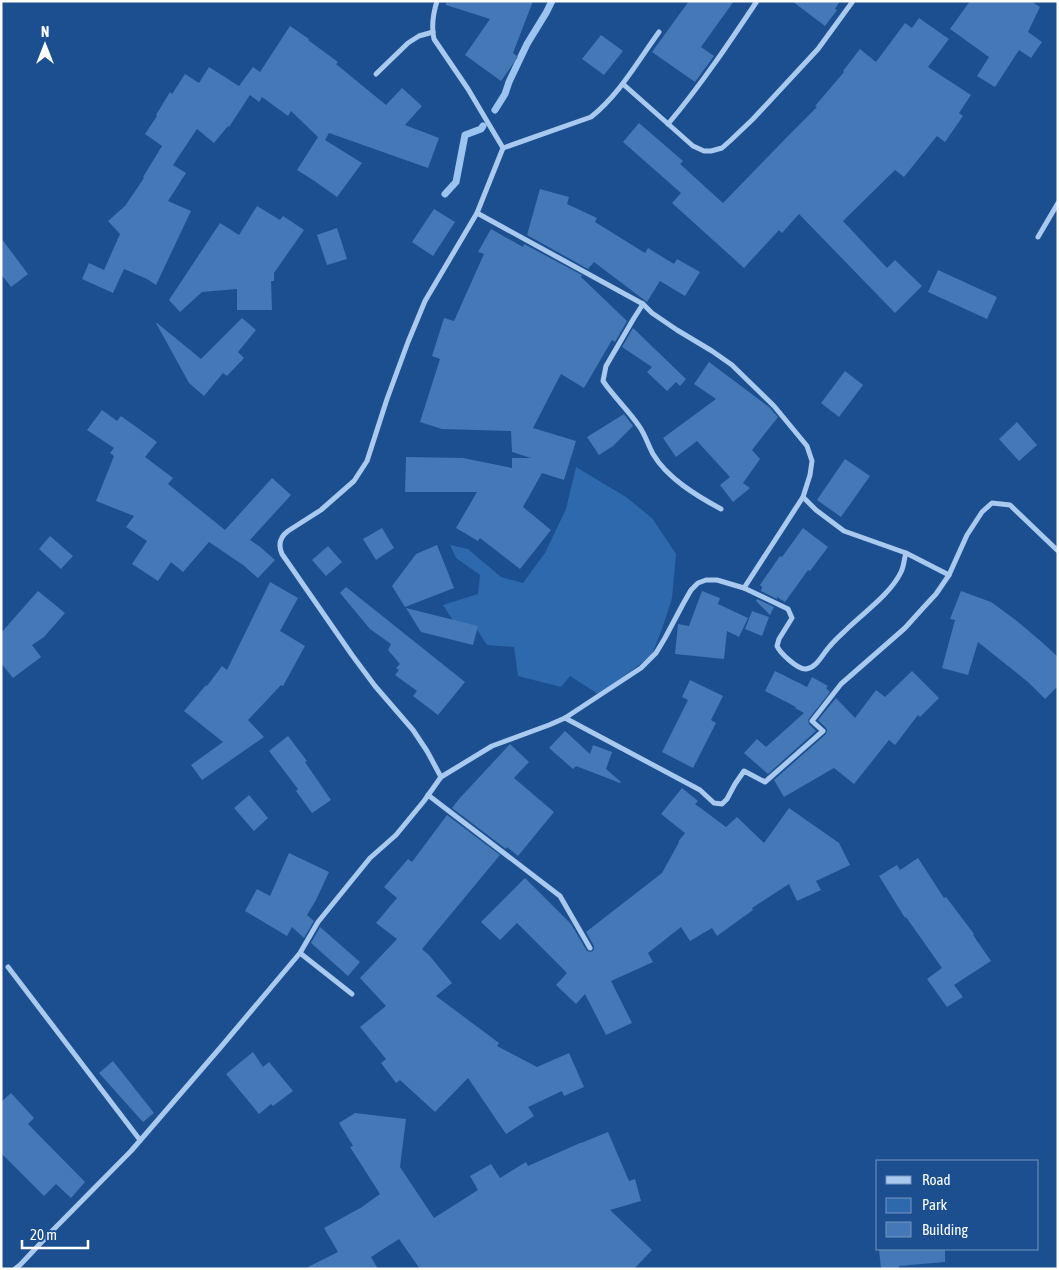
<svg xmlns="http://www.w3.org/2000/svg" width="1059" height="1270" font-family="'Asap Condensed',sans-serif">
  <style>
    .green { fill: #2e69ad }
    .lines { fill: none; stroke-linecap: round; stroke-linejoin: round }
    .stream { stroke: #9cc4f0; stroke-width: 7 }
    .building { fill: #4478b7 }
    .street { stroke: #a9c9ee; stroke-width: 5 }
  </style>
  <rect width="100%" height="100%" fill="#1b4f8f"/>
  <path class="green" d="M576,467L626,497L652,518L676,554L672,598L664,623L652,655L623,677L598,694L570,676L561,687L518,676L514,647L487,645L474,625L454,622L443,605L478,594L480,575L456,558L450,545L468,549L501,577L523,583L545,553L566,509Z"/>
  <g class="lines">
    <g class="stream">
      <path d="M495,110L505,94L509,82L527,44L546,13L552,1"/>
      <path d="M445,194L456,182L465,135L481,129L483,126"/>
    </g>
  </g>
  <g class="building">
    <path d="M446,1H533L513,53L518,57L501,81L465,55L490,19L446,5Z"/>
    <path d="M689,1H734L701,47L714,56L695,82L652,52Z"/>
    <path d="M792,1H840L835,9L837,10L825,26Z"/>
    <path d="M970,1H1031L1040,7L1028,32L1042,42L1031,58L1019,50L995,87L977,76L989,57L950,29Z"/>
    <path d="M919,18L949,39L928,67L971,95L959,113L963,116L945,142L937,136L904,177L895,170L843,221L887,268L895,260L922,286L895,313L799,214L782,233L779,230L744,268L672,203L681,193L623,142L639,123L683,161L680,164L723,203L789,135L817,107L815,106L844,72L843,71L860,49L876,62L905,23L912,28Z"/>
    <path d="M290,26L309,39L308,40L338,62L336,64L386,105L402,88L422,106L405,125L439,138L428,168L329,133L325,140L362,163L337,197L313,180L297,170L318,137L291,111L288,116L262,97L259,102L250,95L229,127L228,126L214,143L197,129L173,165L186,173L168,201L191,211L156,285L147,279L124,269L113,293L82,279L89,263L104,270L120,234L108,221L125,206L144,178L143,177L162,146L145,134L157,116L156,115L170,92L172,94L185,74L199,83L209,67L239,86L253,67L260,72Z"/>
    <path d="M601,35L623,51L604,75L582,59Z"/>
    <path d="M540,189L569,197L567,204L597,218L595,222L645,253L648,248L674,264L677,259L700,272L685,296L660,281L647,302L594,262L588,269L527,235Z"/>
    <path d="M257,206L280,220L283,216L304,230L274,273V281H271L272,310H237V289L202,292L180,312L169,300L220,223L239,235Z"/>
    <path d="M434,209L455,222L433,256L412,242Z"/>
    <path d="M337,228L347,259L327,265L317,235Z"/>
    <path d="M491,229L523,247L524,244L582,275L581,277L627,321L615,342L612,340L584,388L561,374L533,428L576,441L564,480L542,473L523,507L551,530L520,569L480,538L478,541L456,528L477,492H405L406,457L463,458L512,468V458H531L512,452L511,431L442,429L420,422L440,359L432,356L444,318L454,321L484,254L478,252Z"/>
    <path d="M1,238L28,274L11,287L1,274Z"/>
    <path d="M938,270L997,297L987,319L928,292Z"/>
    <path d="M242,318L256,330L238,352L244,358L227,376L223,373L204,396L189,383L156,323H157L201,359Z"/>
    <path d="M633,328L686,379L680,386L676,382L667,391L647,372L652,367L622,347Z"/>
    <path d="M709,362L769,407L778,417L752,450L760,459L743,483L750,488L733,502L720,485L730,477L697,441L676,457L663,438L716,399L694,384Z"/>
    <path d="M845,371L863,385L839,417L821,403Z"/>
    <path d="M102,410L117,421L121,416L157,442L145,457L173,478L168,484L225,530L272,478L291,495L250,540L259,546L275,560L258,578L243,565L209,542L183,572L171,562L158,581L132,564L147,541L126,527L134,516L96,501L114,456L110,453L114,448L87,430Z"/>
    <path d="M624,414L633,426L613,446L599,455L587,437Z"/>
    <path d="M1017,422L1037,445L1019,461L999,439Z"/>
    <path d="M845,459L870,476L841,517L817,500Z"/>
    <path d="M382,528L394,548L376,560L363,539Z"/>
    <path d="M803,528L828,547L810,571L808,570L785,602L777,597V599L761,591L762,587L760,585L780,556L782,557Z"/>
    <path d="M50,536L73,556L61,569L39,549Z"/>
    <path d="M437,545L454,588L405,607L392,586L416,554Z"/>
    <path d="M328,546L342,562L326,576L312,560Z"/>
    <path d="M270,582L298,598L280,631L305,646L283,686L281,685L248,720L264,737L202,780L191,765L223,742L184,711L206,685L207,686L222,666L227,670Z"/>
    <path d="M346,587L465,682L438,715L413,696L417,691L395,675L399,670L396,668L400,664L388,650L391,644L370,629L340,593Z"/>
    <path d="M38,591L65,613L44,637L32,645L41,657L13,678L1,663V633Z"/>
    <path d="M702,591L720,598L718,604L748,618L739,637L727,631L724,659L675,654L678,624L689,626Z"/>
    <path d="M961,591L991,602L1017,621L1044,644L1058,657V686L1045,699L1028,682L978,642L968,675L942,668L955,620L950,619Z"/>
    <path d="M757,599L774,607L770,615L756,601Z"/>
    <path d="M406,608L478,626L473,645L421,632Z"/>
    <path d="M752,611L769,617L762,636L745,629Z"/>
    <path d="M775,671L807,687L812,677L828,686L826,688L830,692L808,720L809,724L816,731L768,774L744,753L757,739L766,747L804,713L795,708L796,707L765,691Z"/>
    <path d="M912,671L939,698L920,717L918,715L895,745L889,740L854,784L834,768L784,797L774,780L826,734L827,730L826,728L818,720L836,698L855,718L876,690L885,697Z"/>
    <path d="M690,680L723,696L711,720L716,723L693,768L662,752L688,700L682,697Z"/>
    <path d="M565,731L590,754L593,745L612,752L606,769L621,782L620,783L576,766L573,769L549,748Z"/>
    <path d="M288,736L307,761L305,762L331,800L312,813L296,791L298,789L269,751Z"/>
    <path d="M510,744L529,762L514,778L554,812L518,856L507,847L506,849L452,808L459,799Z"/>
    <path d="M682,788L698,801L695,804L726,827L737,817L764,843L789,808L839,843L850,865L816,881L821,890L797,901L789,884L752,908L753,910L717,936L712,928L690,941L681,927L648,953L653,962L611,981L632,1023L606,1035L585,994L576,1004L556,985L567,973L517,923L500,940L481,922L525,878L571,924L587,951L590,952L593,951L594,948V946L586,932L662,873L679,842H678L685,833L661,814Z"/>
    <path d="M249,795L268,818L254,831L234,808Z"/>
    <path d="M447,815L500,855L422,949L429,955L452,983L436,996L499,1043L497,1046L537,1067L569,1053L584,1087L564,1096L562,1091L528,1107L534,1116L506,1134L468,1078L435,1112L400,1080L396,1083L381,1063L386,1059L360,1027L386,1006L360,978L397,939L376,923L397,898L384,887L408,859L412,862Z"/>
    <path d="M289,853L329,872L316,900L307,915L314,921L304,938L292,927L287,936L245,911L257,889L270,896Z"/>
    <path d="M918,858L944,898L946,897L974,934L973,935L991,961L954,985L963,997L947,1007L927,979L942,968L906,917L905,918L879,876L897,865L900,870Z"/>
    <path d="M320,927L360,962L348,976L311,943Z"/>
    <path d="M253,1052L263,1067L269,1062L293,1091L273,1106L271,1104L259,1114L226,1074Z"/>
    <path d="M113,1061L154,1113L143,1122L99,1073Z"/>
    <path d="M11,1093L34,1118L28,1124L85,1182L71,1198L56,1184L44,1196L1,1153V1102Z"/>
    <path d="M355,1113L406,1119L400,1167L434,1218L478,1190L470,1176L491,1164L500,1178L526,1162L528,1166L580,1143H581L608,1132L629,1181L635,1179L641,1201L610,1210L652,1250L634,1269H420L399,1239L371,1257L378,1269H304L338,1252L324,1228L362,1207L380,1194L350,1147L353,1146L339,1123Z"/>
    <path d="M879,1249H945V1262L899,1266V1269H881Z"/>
  </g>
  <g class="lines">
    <g class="street">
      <path d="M437,1C433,14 431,26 434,39L468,89L503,148"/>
      <path d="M376,74L408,43L419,36L433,32"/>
      <path d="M623,84L693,146L704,151H711L722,148L731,140L753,119L818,49L853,1"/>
      <path d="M668,124C701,85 729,43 757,1"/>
      <path d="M477,213L643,304L652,313L677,330L712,351L732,365L774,406L807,446L812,461L810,475L803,497L816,510L844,531L906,553L949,575"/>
      <path d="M1038,237L1058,203"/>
      <path d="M643,304L634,318L606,366L603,381C614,397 628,410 639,426C645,434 648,445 653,454C667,478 697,496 721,509"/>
      <path d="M803,497L744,588L788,609L792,618L779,639L777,646C780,653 798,670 806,669C818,667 823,653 830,646C836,639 843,633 849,627C866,611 891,593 901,572C904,566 904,559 906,553"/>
      <path d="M565,718L700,790L714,803L722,804L727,799L735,784L744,771L765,782L823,731L812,721L841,684L905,628L923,608L936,594L949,575L967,535L982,512L992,503L1010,505L1058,551"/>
      <path d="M441,777L492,746L549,725L565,718L641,668L656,653L665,638L683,604L691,590L698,583L706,580H717L744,588"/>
      <path d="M428,795L560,896L590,948"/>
      <path d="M300,953L352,994"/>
      <path d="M8,967L140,1140"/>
      <path d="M15,1269L20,1265L53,1230L131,1151L220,1048L300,953L318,922L370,858L396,835L424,801L441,777L427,751L413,730L375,686L352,655L282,554C278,545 280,537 288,531L321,510L354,481L367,461L387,399L408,342L425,301L477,213L503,148L591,117C619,95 638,61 659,32"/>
    </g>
  </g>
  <rect width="1059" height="1270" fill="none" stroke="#ffffff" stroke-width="5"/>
  <rect x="876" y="1160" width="162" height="90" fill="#1b4f8f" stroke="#7695bc"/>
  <rect x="886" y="1176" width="25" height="8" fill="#a9c9ee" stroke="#7695bc"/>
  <text x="922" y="1185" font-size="15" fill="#ffffff">Road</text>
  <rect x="886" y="1198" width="25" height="15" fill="#2e69ad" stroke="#7695bc"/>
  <text x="922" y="1210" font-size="15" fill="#ffffff">Park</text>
  <rect x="886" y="1222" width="25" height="15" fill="#4478b7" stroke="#7695bc"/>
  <text x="922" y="1235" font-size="15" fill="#ffffff">Building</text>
  <g transform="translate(45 45)" stroke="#1b4f8f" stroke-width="4" paint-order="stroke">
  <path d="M0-4L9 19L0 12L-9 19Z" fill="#ffffff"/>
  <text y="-8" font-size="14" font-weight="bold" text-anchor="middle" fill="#ffffff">N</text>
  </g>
  <path d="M22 1240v8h66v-8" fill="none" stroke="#ffffff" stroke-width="2.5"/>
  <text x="30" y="1240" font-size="15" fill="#ffffff" stroke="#1b4f8f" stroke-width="4" paint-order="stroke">20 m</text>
</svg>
